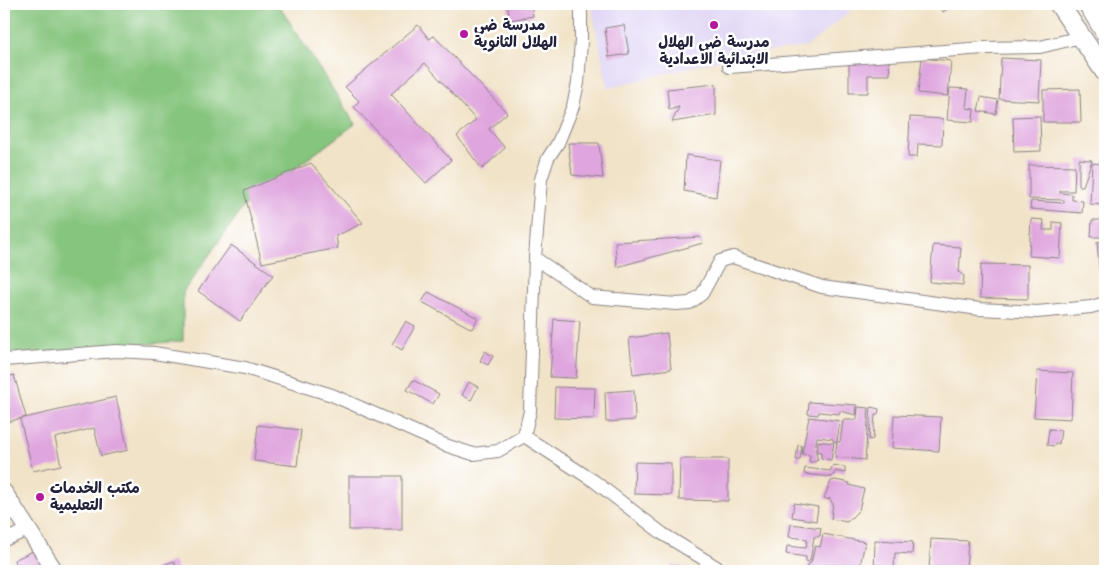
<svg xmlns="http://www.w3.org/2000/svg" width="1109" height="575" font-family="'Shantell Sans','Playpen Sans Arabic',sans-serif">
  <style>
    .built { fill: #dfd4f5 }
    .green { fill: #85c57d; stroke: #54745c }
    .building { fill: #dfa5de }
    .lines { fill: none; stroke-linecap: round; stroke-linejoin: round }
    .minor-casing { stroke: #8a8282; stroke-width: 14 }
    .tertiary-casing { stroke: #8a8282; stroke-width: 18 }
    .secondary-casing { stroke: #8a8282; stroke-width: 21 }
    .minor { stroke: #fff; stroke-width: 12 }
    .tertiary { stroke: #fff; stroke-width: 16 }
    .secondary { stroke: #fff; stroke-width: 19 }
    .poi-dot { fill: #b5179e; stroke: #fff; stroke-width: 2 }
    .labels { text-anchor: middle; stroke-width: 5; stroke-linejoin: round; paint-order: stroke }
    .poi-label { font-size: 15px; font-weight: bold; fill: #22223b; stroke: #fff; text-anchor: start }
  </style>
  <rect width="100%" height="100%" fill="#fff"/>
  <filter id="ink" filterUnits="userSpaceOnUse"><feTurbulence type="fractalNoise" baseFrequency=".02" numOctaves="2"/><feDisplacementMap in="SourceGraphic" scale="10" xChannelSelector="R" yChannelSelector="G"/><feConvolveMatrix kernelMatrix="1 2 1 2 8 2 1 2 1" color-interpolation-filters="sRGB"/></filter>
  <filter id="wash" filterUnits="userSpaceOnUse"><feTurbulence type="fractalNoise" baseFrequency=".0096" numOctaves="4" result="noise"/><feDisplacementMap in="SourceGraphic" scale="20" xChannelSelector="R" yChannelSelector="G"/><feGaussianBlur stdDeviation="1.12" result="paint"/><feColorMatrix in="noise" values="0 0 0 0 0 0 0 0 0 0 0 0 0 0 0 0 0 1.4 0 .05"/><feComposite in="paint" operator="in"/></filter>
  <g filter="url(#wash)">
    <rect width="100%" height="100%" fill="#f1e3c8"/>
    <path class="built" d="M591,4H859L806,47L738,55L608,88Z"/>
    <path class="green" d="M4,4H278L355,124L244,206L183,292V341L4,355Z"/>
    <g id="blocks">
      <g class="building">
        <path d="M507,4H531L533,16L510,20Z"/>
        <path d="M936,4H952L943,12Z"/>
        <path d="M418,25L429,39L434,36L507,113L489,129L505,148L482,169L457,136L476,120L425,63L391,94L451,160L426,183L354,107L359,101L345,87Z"/>
        <path d="M624,25L629,54L609,57L605,28Z"/>
        <path d="M922,58L951,61L948,96L918,93Z"/>
        <path d="M1001,58L1041,60L1039,101L999,99Z"/>
        <path d="M849,61H889L890,75H868V93H849Z"/>
        <path d="M716,84V115L672,122L679,107L669,110L667,89Z"/>
        <path d="M950,88L968,89L966,108L974,109L973,122L947,120Z"/>
        <path d="M1080,89L1081,122H1043V90Z"/>
        <path d="M981,97L998,100L996,114L978,111Z"/>
        <path d="M1040,116L1041,151L1014,152L1013,117Z"/>
        <path d="M910,117L943,119L942,145L918,144L917,157H908Z"/>
        <path d="M568,143H599L603,178L572,175Z"/>
        <path d="M686,155L720,160L716,197L684,191Z"/>
        <path d="M1079,159L1092,160L1083,186H1079Z"/>
        <path d="M311,163L363,223L336,236L338,248L262,263L244,191Z"/>
        <path d="M1092,163L1105,164V205L1090,204Z"/>
        <path d="M1029,165L1075,166L1074,191H1060V193L1072,194V200L1083,201L1082,213L1030,209L1031,201L1064,203V200L1029,199Z"/>
        <path d="M1031,219L1044,220L1043,230H1053V222L1062,223L1060,258L1029,256Z"/>
        <path d="M1092,220H1105V237H1091Z"/>
        <path d="M700,237L703,243L617,267L615,242Z"/>
        <path d="M1105,241V277H1100L1097,242Z"/>
        <path d="M231,245L273,275L240,321L198,291Z"/>
        <path d="M933,245L961,247L959,272L964,276L963,285L930,282Z"/>
        <path d="M981,264L1028,265V299L980,298Z"/>
        <path d="M428,292L478,318L472,329L422,302Z"/>
        <path d="M554,319L580,321L576,378L550,377Z"/>
        <path d="M406,321L415,326L402,350L392,344Z"/>
        <path d="M667,333L671,369L633,374L629,338Z"/>
        <path d="M485,351L493,356L488,365L480,361Z"/>
        <path d="M1037,371L1073,373L1071,419L1034,417Z"/>
        <path d="M14,375L26,417L4,423V378Z"/>
        <path d="M413,380L439,394L433,404L407,390Z"/>
        <path d="M469,382L478,387L471,400L462,395Z"/>
        <path d="M555,387L595,388L594,419L554,418Z"/>
        <path d="M634,390L635,420L606,422L605,392Z"/>
        <path d="M116,397L128,450L101,456L94,428L55,438L61,465L33,471L20,419Z"/>
        <path d="M809,402L857,405L856,415L840,411L839,414L819,412L818,415L808,414Z"/>
        <path d="M858,407L869,408L865,460L835,457L837,442L833,441V439L817,437L815,449L818,460L814,462H809L810,455L802,454L809,417L840,421L837,442H840L843,420H857Z"/>
        <path d="M871,407L879,409L878,415H875L873,439L869,440Z"/>
        <path d="M894,415L941,417L939,451L892,448Z"/>
        <path d="M258,425L301,430L297,466L254,461Z"/>
        <path d="M1049,429L1061,430L1059,444L1056,443L1054,446L1047,445Z"/>
        <path d="M818,441L834,443L831,460L821,458V452H817Z"/>
        <path d="M798,445L802,446L800,460H796Z"/>
        <path d="M680,459H728V501L679,500Z"/>
        <path d="M635,462L671,463V495L634,494Z"/>
        <path d="M833,465L845,467V473L836,471L832,477L804,474L805,468L830,471Z"/>
        <rect x="349" y="476" width="53" height="54"/>
        <path d="M835,480L850,483L849,485L864,489L859,510L847,522L831,519L833,504L829,498V500L824,498L831,481Z"/>
        <path d="M794,503L818,507L816,521L792,517Z"/>
        <path d="M791,524L821,528L820,536L814,537L810,561L806,562V557L786,554L787,546L806,548L807,539L789,537Z"/>
        <path d="M823,534L865,542L859,571H805L808,564L811,563L815,546L820,547Z"/>
        <path d="M931,539L968,541L966,571H929Z"/>
        <path d="M875,540L913,542L912,554L895,553L894,568L922,569V571H874Z"/>
        <path d="M35,550L45,571H19L14,560Z"/>
        <path d="M174,561L178,571H156L155,568Z"/>
        <path d="M673,565L696,571H672Z"/>
      </g>
    </g>
  </g>
  <g filter="url(#ink)">
    <use href="#blocks" fill-opacity="0" stroke="#8a8282" stroke-width="1"/>
    <g class="lines">
      <defs>
        <g id="minor">
          <path d="M729,67L984,48L1040,47L1081,37"/>
          <path d="M535,258L592,297L676,304L690,303L702,294L720,261L733,257L822,287L979,309L1037,312L1091,307L1105,303"/>
          <path d="M4,360L116,351L154,353L245,368L332,395L445,445L473,454L498,451L524,436L530,411L535,258L541,179L548,158L558,143L573,106L578,83L581,41V4"/>
          <path d="M524,436L594,481L663,534L723,571"/>
          <path d="M4,540L28,530"/>
        </g>
        <path id="tertiary" d="M4,492L55,571"/>
        <g id="secondary">
          <path d="M1059,4L1105,72"/>
          <path d="M1088,4L1105,32"/>
        </g>
      </defs>
      <use href="#minor" class="minor-casing"/>
      <use href="#tertiary" class="tertiary-casing"/>
      <use href="#secondary" class="secondary-casing"/>
      <use href="#minor" class="minor"/>
      <use href="#tertiary" class="tertiary"/>
      <use href="#secondary" class="secondary"/>
    </g>
  </g>
  <g class="poi-dot">
    <circle cx="714" cy="25" r="5"/>
    <circle cx="464" cy="34" r="5"/>
    <circle cx="40" cy="497" r="5"/>
  </g>
  <g class="labels">
    <g class="poi-label">
      <text x="474" y="30">مدرسة ضي<tspan x="474" dy="17">الهلال الثانوية</tspan></text>
      <text x="714" y="47" text-anchor="middle">مدرسة ضي الهلال<tspan x="714" dy="17">الابتدائية الاعدادية</tspan></text>
      <text x="50" y="493">مكتب الخدمات<tspan x="50" dy="17">التعليمية</tspan></text>
    </g>
  </g>
  <rect width="1109" height="575" fill="none" stroke="#fff" stroke-width="20"/>
</svg>
